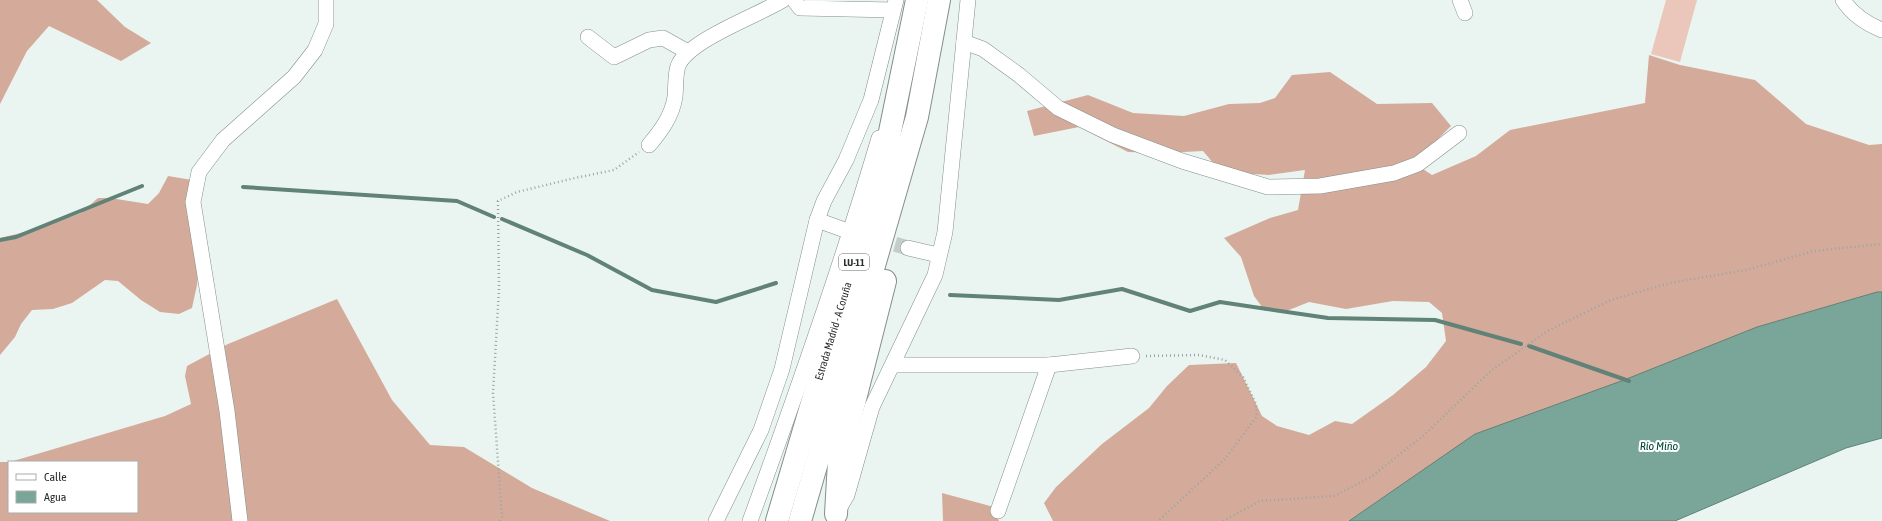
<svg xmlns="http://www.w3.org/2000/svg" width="1882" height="521" font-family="'Asap Condensed',sans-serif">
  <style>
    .green { fill: #eac7ba }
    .forest { fill: #d4ab9b }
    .water { fill: #79a698; stroke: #618277 }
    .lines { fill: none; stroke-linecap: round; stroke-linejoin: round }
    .stream { stroke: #618277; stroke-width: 4 }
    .street-tunnel { stroke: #c3cdc9; stroke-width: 15; stroke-dasharray: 15 8; stroke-linecap: butt }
    .street-casing { stroke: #848f8b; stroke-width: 16 }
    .highway-casing { stroke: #848f8b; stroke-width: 24 }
    .path { stroke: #9ca4a1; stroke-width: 2.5; stroke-dasharray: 1 3; stroke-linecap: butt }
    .street { stroke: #fff; stroke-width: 15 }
    .highway { stroke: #fff; stroke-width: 22 }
    .labels { text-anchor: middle; stroke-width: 4; stroke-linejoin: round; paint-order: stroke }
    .shield { fill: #fff; stroke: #696c6b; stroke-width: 1 }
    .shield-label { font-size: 10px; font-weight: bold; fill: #292d2b }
    .street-label { font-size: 11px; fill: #292d2b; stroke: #fff }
    .water-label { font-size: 12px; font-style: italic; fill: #004537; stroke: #fff }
  </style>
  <rect width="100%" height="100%" fill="#eaf5f1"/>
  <path class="green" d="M1666,0H1697L1680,62L1651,54Z"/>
  <g class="forest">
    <path d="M0,0H97L125,27L151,43L121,61L49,26L27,51L0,104Z"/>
    <path d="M1649,55L1680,65L1755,80L1806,124L1869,145L1882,144V304L1362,521H1053L1044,503L1056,487L1102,444L1149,408L1167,386L1189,365L1236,363L1262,416L1277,426L1309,435L1335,421L1352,424L1393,395L1426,367L1446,341L1442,313L1429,302L1393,301L1346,309L1309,302L1289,310L1265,311L1254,296L1241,257L1224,238L1270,218L1298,210L1305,170L1269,175L1221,172L1203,151L1165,153L1128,152L1079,127L1034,136L1027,111L1088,95L1133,113L1184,116L1229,104L1260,103L1275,98L1292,75L1330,72L1377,104L1432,103L1451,126L1414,163L1432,175L1476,156L1510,130L1645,103Z"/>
    <path d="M168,176L192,180L201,249L197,285L192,308L179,314L160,312L141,300L118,281L105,280L72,303L53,309L32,310L21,324L15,337L0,355V238L41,228L81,213L98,198H110L148,204L159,193Z"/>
    <path d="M337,299L392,400L430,445L464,447L532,488L610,521H0V462H9V512H137V462H10L165,416L191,404L185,376L187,366L228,344Z"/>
    <path d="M942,493L994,507L999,521H943Z"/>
  </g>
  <path class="water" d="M1877,292H1882V438L1846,448L1675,521H1349L1475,434L1624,380L1757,327Z"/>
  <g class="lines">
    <g class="stream">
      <path d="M243,187L457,201L494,217"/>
      <path d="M502,219L587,255L652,290L716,302L776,283"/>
      <path d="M0,240L16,237L142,186"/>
      <path d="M950,295L1059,300L1122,289L1190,311L1220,302L1328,318L1435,320L1521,344"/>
      <path d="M1529,346L1629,381"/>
    </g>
    <path class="street-tunnel" d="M873,238L908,248"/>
    <defs>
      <g id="street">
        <path d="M794,0L800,8L893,10"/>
        <path d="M1460,0L1465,13"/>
        <path d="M1843,0C1852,14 1867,24 1882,30"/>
        <path d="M588,37L614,57L649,40L663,38L688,52"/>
        <path d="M964,42L983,49L1019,75L1058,108L1113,135L1182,161L1268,187L1320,186L1394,173L1418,164L1459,133"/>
        <path d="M649,145C661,131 672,116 675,97C676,88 675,75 678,66C688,40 759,15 783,0"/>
        <path d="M817,220L842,229"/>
        <path d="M908,248L938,255"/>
        <path d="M893,365H1049L1132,356"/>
        <path d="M840,507L847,495L872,407L935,275L945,232L968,0"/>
        <path d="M998,511L1049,365"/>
        <path d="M240,521L227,411L193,202L199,172L223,140L294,77L315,50L326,24V0"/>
        <path d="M716,521L761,430L782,369L817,220L824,201L846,160L871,100L896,0"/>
        <path d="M750,521C796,395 841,267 879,138"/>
      </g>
      <g id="highway">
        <path d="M836,514L839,462L885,281"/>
        <path d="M777,521L884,161L917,0"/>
        <path d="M800,521L917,117L939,0"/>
      </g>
    </defs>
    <use href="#street" class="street-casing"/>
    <use href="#highway" class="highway-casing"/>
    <g class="path">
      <path d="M1146,356L1199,355L1225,360L1243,377L1256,404L1257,416L1225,459L1158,521"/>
      <path d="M500,521L502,517L493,393L499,289L498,201L517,192L575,178L614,170L639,152"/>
      <path d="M1223,521L1260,501L1334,496L1371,477L1423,436L1492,370L1549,330L1611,300L1670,283L1746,270L1814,251L1882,244"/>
    </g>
    <use href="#street" class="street"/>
    <use href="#highway" class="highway"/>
  </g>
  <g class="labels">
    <rect class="shield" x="839" y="254" width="30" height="16" rx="3"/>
    <g class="shield-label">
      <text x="854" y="266">LU-11</text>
    </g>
    <g class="street-label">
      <text transform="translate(833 331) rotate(-73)" y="4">Estrada Madrid - A Coruña</text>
    </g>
    <g class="water-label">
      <text x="1659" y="450">Río Miño</text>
    </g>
  </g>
  <rect x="8" y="461" width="130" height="52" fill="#ffffff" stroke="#a9abaa"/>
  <rect x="16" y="474" width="20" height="6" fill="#ffffff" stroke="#a9abaa"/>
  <text x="44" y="481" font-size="12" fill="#292d2b">Calle</text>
  <rect x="16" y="491" width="20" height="12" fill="#79a698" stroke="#a9abaa"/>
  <text x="44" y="501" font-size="12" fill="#292d2b">Agua</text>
</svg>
